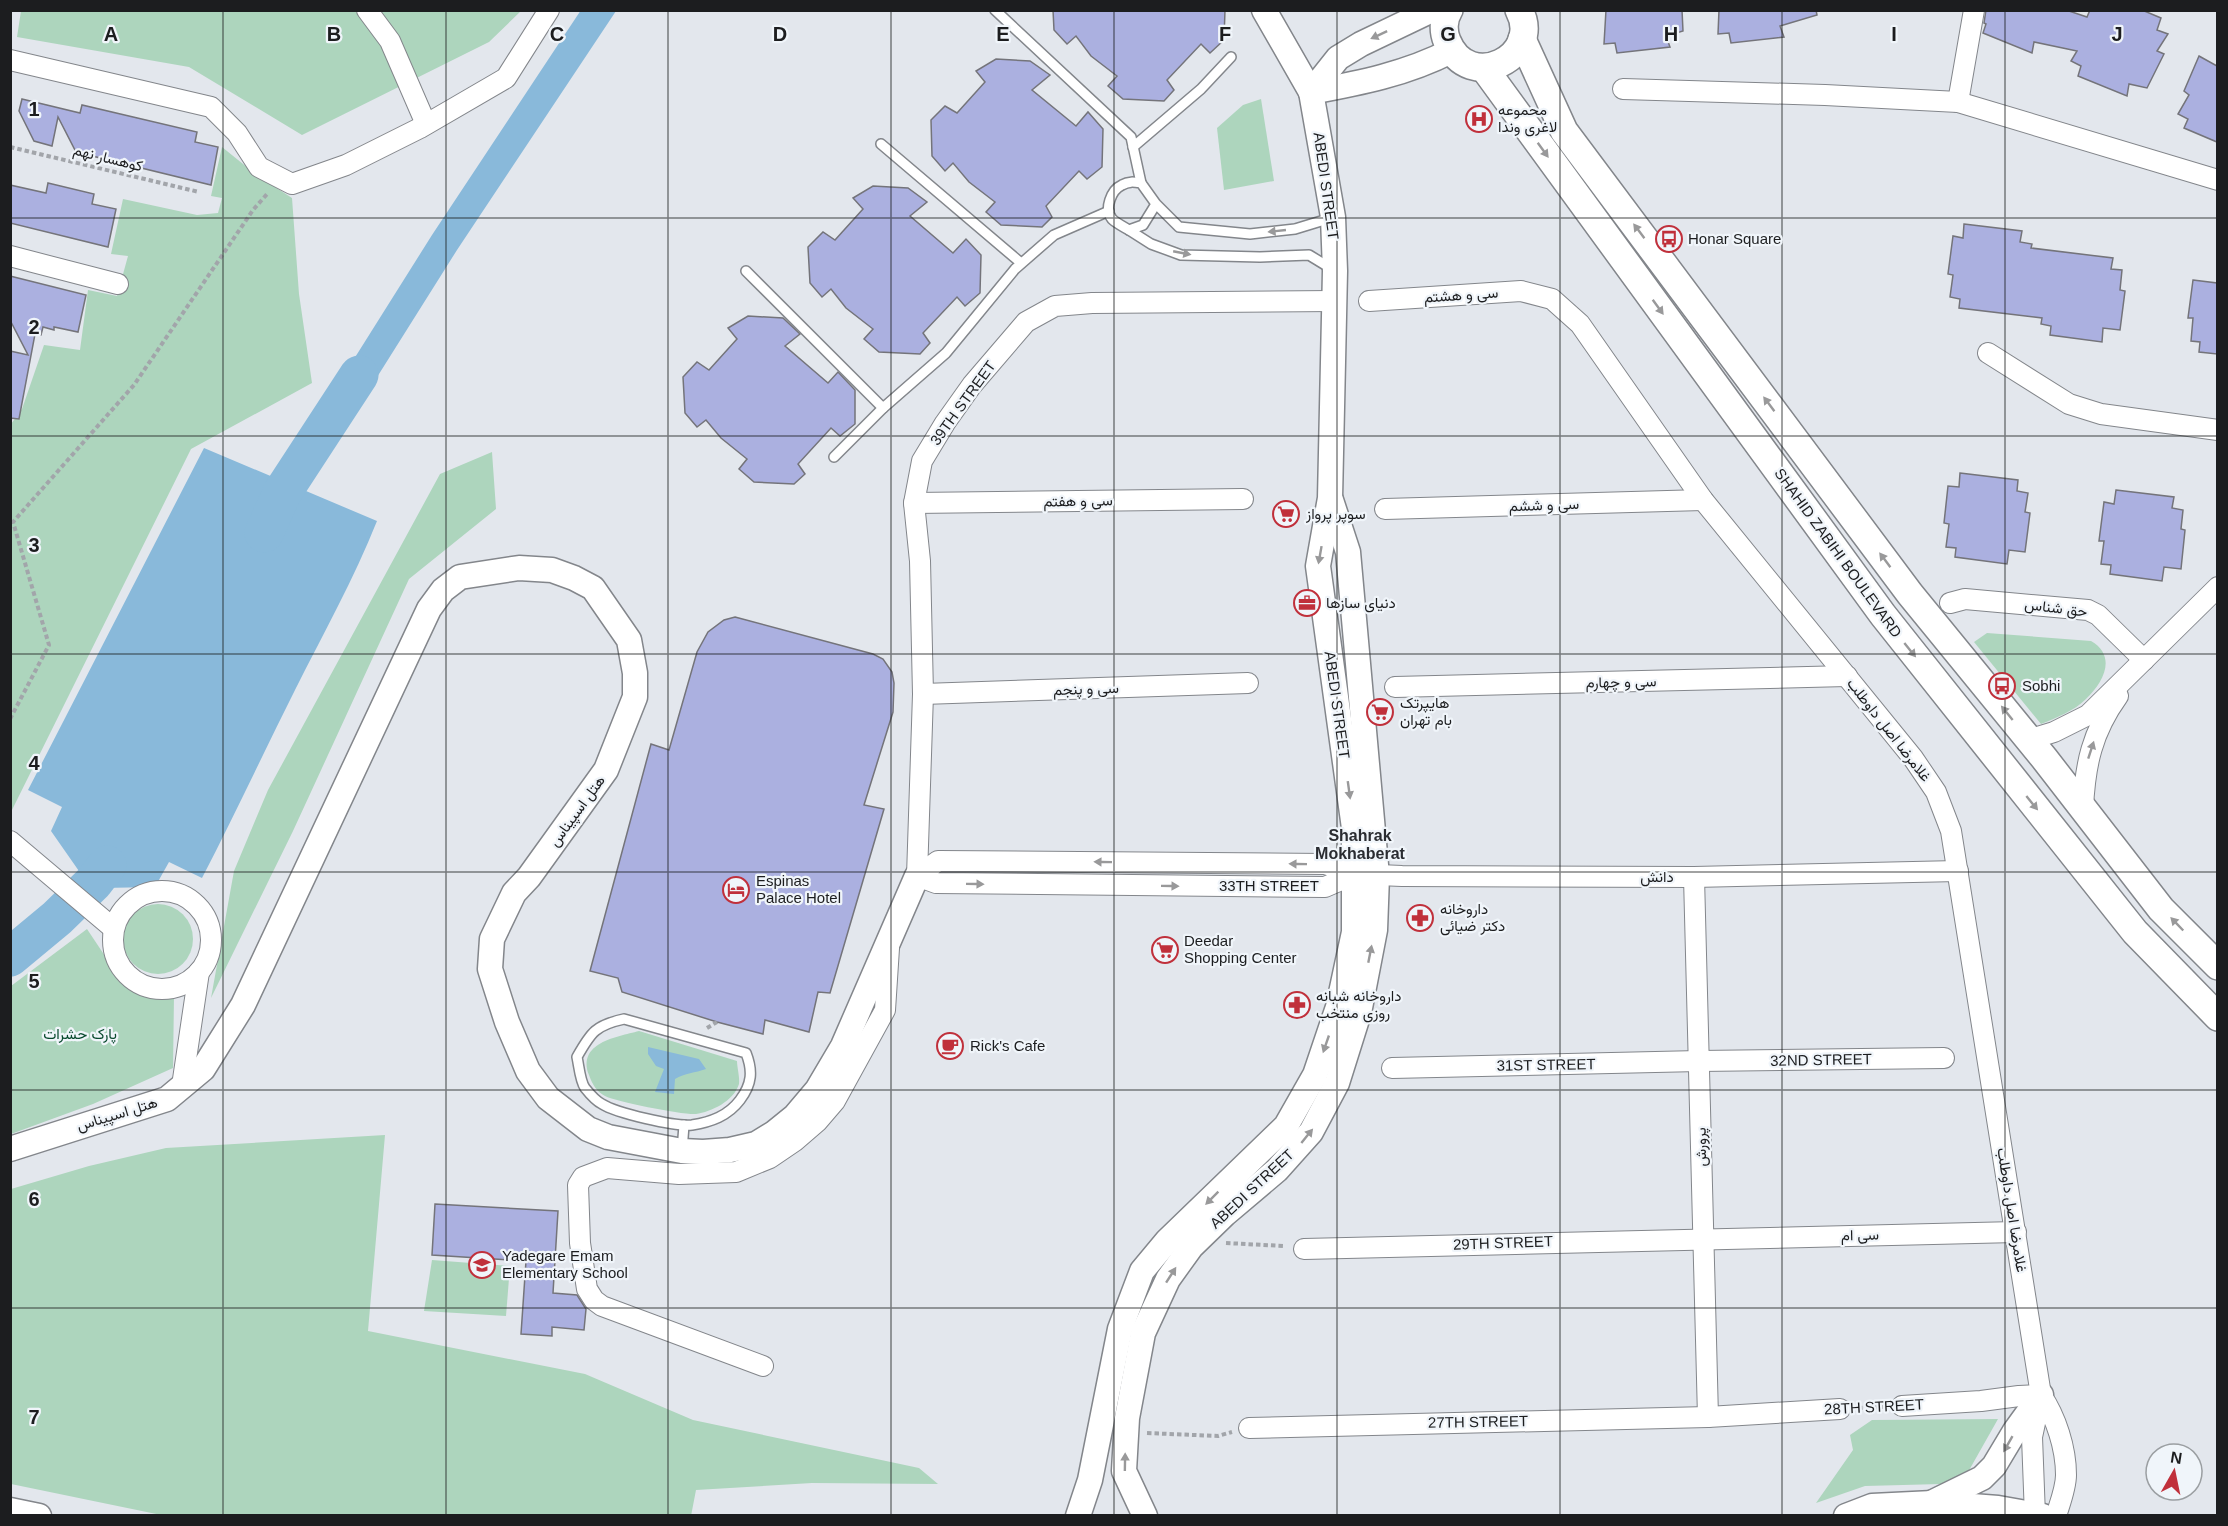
<svg xmlns="http://www.w3.org/2000/svg" width="2228" height="1526" font-family="Helvetica,Vazirmatn,sans-serif">
  <style>
    .green { fill: #add5bd }
    .water { fill: #89b9da }
    .lines { fill: none; stroke-linecap: round; stroke-linejoin: round }
    .river { stroke: #89b9da; stroke-width: 39 }
    .building { fill: #abb0e0; stroke: #74747a; stroke-width: 1.5 }
    .service-casing { stroke: #83868b; stroke-width: 12 }
    .minor-casing { stroke: #83868b; stroke-width: 22 }
    .tertiary-casing { stroke: #83868b; stroke-width: 27 }
    .secondary-casing { stroke: #83868b; stroke-width: 30 }
    .path { stroke: #a2a5aa; stroke-width: 4; stroke-dasharray: 4.5 3; stroke-linecap: butt }
    .service { stroke: #fff; stroke-width: 9 }
    .minor { stroke: #fff; stroke-width: 20 }
    .tertiary { stroke: #fff; stroke-width: 24 }
    .secondary { stroke: #fff; stroke-width: 27 }
    .oneway { fill: #99999a }
    .grid { fill: none; stroke: #1c1d1f; stroke-width: 1.5; stroke-opacity: 0.55 }
    .labels { text-anchor: middle; stroke-width: 4.5; stroke-linejoin: round; paint-order: stroke }
    .poi-label { font-size: 15px; fill: #1c1d1f; stroke: #f0f5fa; text-anchor: start }
    .street-label { font-size: 15px; fill: #1c1d1f; stroke: #f0f5fa }
    .park-label { font-size: 15px; fill: #08492d; stroke: #f0f5fa }
    .neighbourhood-label { font-size: 16px; font-weight: bold; fill: #2a2c31; stroke: #f0f5fa }
    .grid-label { font-size: 20px; text-anchor: middle; font-weight: bold; fill: #1c1d1f; stroke: #f0f5fa; stroke-width: 4.5; stroke-linejoin: round; paint-order: stroke }
  </style>
  <rect width="100%" height="100%" fill="#e3e7ed"/>
  <g class="green">
    <path d="M21,11H521L489,42L302,135L189,67L17,37Z"/>
    <path d="M1261,99L1274,181L1224,190L1217,128L1243,105Z"/>
    <path d="M222,147L258,176L292,198L299,294L312,383L191,449L11,812V424L22,409L44,345L80,350L88,290L117,296L128,256L111,254L123,199L197,215L218,213L222,198L211,196Z"/>
    <path d="M492,452L496,509L409,579L293,831L211,998L234,871L268,790L440,474Z"/>
    <path d="M1987,633L2091,641C2117,656 2104,682 2086,699C2074,711 2056,718 2041,724L1974,642Z"/>
    <circle cx="158" cy="939" r="35"/>
    <path d="M87,929L117,974L138,992L174,996L173,1068L93,1104L11,1134V986Z"/>
    <path d="M639,1031L737,1061C737,1067 740,1078 739,1084C734,1101 711,1112 696,1114C683,1115 617,1102 605,1096C597,1092 592,1084 589,1075C577,1043 616,1037 639,1031Z"/>
    <path d="M385,1135L368,1331L585,1374L693,1420L919,1468L938,1484L812,1483L696,1490L691,1516H166L11,1484V1189L89,1166L166,1148Z"/>
    <path d="M432,1260L510,1266L506,1316L424,1311Z"/>
    <path d="M1998,1419L1963,1481L1941,1484L1865,1486L1816,1503L1853,1450L1850,1435L1872,1420Z"/>
  </g>
  <g class="water">
    <path d="M581,10L616,11L457,250L345,428L320,413L432,235Z"/>
    <path d="M204,448L377,521C354,579 323,634 295,690C264,752 234,816 202,878L169,862L155,887L102,888L94,900L73,888L81,874L51,831L62,807L28,790Z"/>
    <path d="M57,906L72,922L28,952L11,969V943Z"/>
    <path d="M648,1047L699,1059L706,1069C695,1073 685,1073 675,1079L674,1094L655,1092L664,1069L656,1066L648,1054Z"/>
  </g>
  <g class="lines">
    <g class="river">
      <path d="M264,533L282,493L359,375"/>
      <path d="M10,957L57,918L94,882L107,865"/>
    </g>
  </g>
  <g class="building">
    <path d="M1053,10H1225L1224,40L1210,53L1201,44L1167,80L1174,90L1164,101L1123,99L1108,86L1117,76L1091,56L1076,36L1067,44L1054,30Z"/>
    <path d="M1606,10H1682L1683,31L1666,36L1670,47L1617,53L1615,43L1604,44Z"/>
    <path d="M1719,10H1816L1817,15L1780,26L1784,37L1731,43L1729,33L1718,34Z"/>
    <path d="M1986,10H2066L2087,17L2090,10H2142L2161,18L2157,30L2168,34L2157,51L2164,54L2147,88L2129,84L2127,96L2078,76L2081,66L2071,61L2077,51L2034,42L2032,53L1983,33L1986,24L1984,23Z"/>
    <path d="M2199,56L2217,66V142L2184,128L2188,119L2178,114L2189,95L2184,91Z"/>
    <path d="M996,59L1030,61L1050,75L1032,90L1076,126L1088,112L1103,129L1102,167L1087,179L1079,171L1046,206L1052,217L1042,227L1001,225L986,212L995,202L969,182L953,163L945,171L932,156L931,120L945,106L957,113L985,82L976,71Z"/>
    <path d="M22,99L80,113L82,105L197,132L195,142L218,147L211,185L76,152L58,117L52,146L34,141L19,111Z"/>
    <path d="M48,183L94,194L92,204L116,209L108,247L10,223V185L46,193Z"/>
    <path d="M873,186L908,188L927,202L910,216L953,253L966,239L981,255L980,293L965,306L957,297L923,333L930,343L920,354L879,352L864,339L873,329L846,308L831,289L822,297L810,283L808,247L823,232L835,240L863,209L853,198Z"/>
    <path d="M1964,224L2022,231L2020,242L2032,244L2031,248L2113,258L2111,269L2122,270L2120,290L2125,291L2120,330L2103,328L2102,342L2050,335L2051,326L2041,324L2042,318L1959,308L1960,299L1950,297L1953,275L1948,274L1953,236L1963,238Z"/>
    <path d="M10,276L86,295L78,332L54,327V330L43,327L41,335L35,334L19,419L10,418V351L28,355L10,320Z"/>
    <path d="M2193,280L2217,283V354L2199,352L2200,342L2191,341L2193,318H2188Z"/>
    <path d="M748,316L783,318L800,334L785,346L828,383L838,372L855,390V424L840,436L831,428L798,464L805,474L794,484L754,482L739,469L747,459L721,438L706,420L697,427L685,413L683,377L697,362L709,370L737,339L728,328Z"/>
    <path d="M1960,473L2018,480L2017,491L2028,493L2025,512L2030,513L2025,552L2009,550L2007,564L1955,557L1956,548L1946,547L1949,524L1944,523L1948,486L1959,487Z"/>
    <path d="M2116,490L2174,497L2172,508L2183,510L2181,529L2185,530L2181,569L2164,567L2162,581L2110,574L2111,565L2101,564L2104,541H2099L2104,502L2114,504Z"/>
    <path d="M735,617L873,654L883,659L892,672L894,683L893,712L864,805L884,809L830,993L818,992L809,1032L765,1020L763,1034L717,1022L622,992L618,978L590,971L651,744L669,750L697,652L708,632L724,620Z"/>
    <path d="M435,1204L558,1211L553,1293L577,1295L586,1309L584,1330L552,1327V1336L521,1334L526,1261L432,1255Z"/>
  </g>
  <g class="lines">
    <defs>
      <g id="service">
        <path d="M995,10L1131,137L1141,183"/>
        <path d="M881,144L1021,263"/>
        <path d="M1133,147L1201,89L1231,57"/>
        <path d="M1156,204L1143,225L1129,230C1124,227 1116,223 1112,219C1104,209 1111,190 1122,185C1129,181 1134,182 1141,183L1156,204L1179,227L1250,234L1295,229L1331,218"/>
        <path d="M1129,230L1151,244L1181,255L1260,257L1309,255L1332,269"/>
        <path d="M746,271L883,408"/>
        <path d="M834,457L883,408L946,353L1015,269L1054,235L1109,211"/>
        <path d="M624,1019L746,1053C753,1071 752,1084 740,1100C728,1116 711,1122 692,1125C676,1127 616,1113 602,1104C596,1101 589,1093 585,1088C580,1081 579,1066 577,1057C591,1032 596,1025 624,1019Z"/>
        <path d="M682,1151L684,1125"/>
      </g>
      <g id="minor">
        <path d="M367,10L390,41L426,124"/>
        <path d="M10,60L211,107L237,133L259,167L292,184L346,165L420,128L506,78L549,10"/>
        <path d="M1623,89L1825,95L1958,102L2218,180"/>
        <path d="M1958,102L1974,10"/>
        <path d="M10,256L118,284"/>
        <path d="M1369,301L1521,291L1552,299L1580,324L1703,500L1913,758L1936,792L1951,831L2041,1395L2032,1437L2035,1516"/>
        <path d="M1988,353L2069,404L2101,414L2218,430"/>
        <path d="M914,503L1243,499"/>
        <path d="M1385,509L1703,500"/>
        <path d="M1950,603L1965,599L2088,610L2098,615L2144,660"/>
        <path d="M1395,687L1847,676"/>
        <path d="M923,694L1248,683"/>
        <path d="M2028,740L2054,732L2088,715L2218,587"/>
        <path d="M2083,808C2085,765 2092,732 2118,696"/>
        <path d="M10,841L113,928"/>
        <path d="M917,876L938,861L1325,864L1355,874L1402,876L1694,877L1958,871"/>
        <path d="M917,876L923,694L920,561L914,503L922,461L945,423L972,385L1026,322L1055,306L1092,303L1334,301"/>
        <path d="M917,876L936,883L1325,887L1355,874"/>
        <path d="M1694,877L1708,1417"/>
        <circle cx="162" cy="940" r="49"/>
        <path d="M1392,1068L1699,1061L1944,1058"/>
        <path d="M182,1086L199,972"/>
        <path d="M1304,1249L2016,1232"/>
        <path d="M763,1366L602,1306L594,1300L587,1289L580,1243L578,1185L583,1177L607,1168L679,1174L736,1172L770,1158L795,1141L817,1122L835,1101L885,1010L889,948"/>
        <path d="M2041,1395C2056,1417 2066,1448 2066,1475C2066,1488 2060,1503 2056,1516"/>
        <path d="M1902,1406L1981,1401L2019,1396L2041,1395"/>
        <path d="M1249,1428L1708,1417L1840,1409"/>
      </g>
      <g id="tertiary">
        <path d="M1311,92L1338,58L1361,44L1432,10"/>
        <path d="M1311,92C1360,83 1406,74 1451,51"/>
        <path d="M10,1149L167,1099L203,1069L243,1005L429,609L443,590L460,577L519,568L552,570L574,578L593,588L629,640L635,673V697L606,770L529,877L514,893L492,939L490,969L507,1022L528,1071L548,1098L588,1129L608,1137L682,1151L703,1152L730,1150L756,1144L774,1133L795,1116L817,1090L843,1046L917,876"/>
        <path d="M1933,1502L1982,1478L1994,1466L2015,1431L2041,1395"/>
        <path d="M10,1510L39,1516"/>
        <path d="M1078,1516L1090,1480L1120,1329L1142,1271L1167,1241L1286,1126L1315,1075L1338,1007L1354,932V828L1318,566L1330,498L1335,271L1333,217L1311,92L1264,10"/>
        <path d="M1145,1516L1124,1471L1127,1418L1143,1333L1168,1279L1191,1247L1225,1214L1277,1170L1311,1132L1337,1083L1359,1013L1375,930L1377,876L1348,552L1331,500"/>
        <path d="M1846,1516L1872,1506L1933,1503L1998,1508L2043,1516"/>
      </g>
      <g id="secondary">
        <path d="M1449,10C1443,19 1443,32 1447,41C1469,95 1544,56 1519,10"/>
        <path d="M1522,39L1564,131L1910,594L2044,758L2161,909L2218,966"/>
        <path d="M1484,68L1883,615L2135,932L2218,1017"/>
      </g>
    </defs>
    <use href="#service" class="service-casing"/>
    <use href="#minor" class="minor-casing"/>
    <use href="#tertiary" class="tertiary-casing"/>
    <use href="#secondary" class="secondary-casing"/>
    <g class="path">
      <path d="M10,147L199,192"/>
      <path d="M10,719L49,645L13,522L134,385L253,210L268,193"/>
      <path d="M707,1028L717,1022"/>
      <path d="M1226,1243L1284,1246"/>
      <path d="M1858,1408L1883,1407"/>
      <path d="M1147,1433L1218,1436L1232,1432"/>
    </g>
    <use href="#service" class="service"/>
    <use href="#minor" class="minor"/>
    <use href="#tertiary" class="tertiary"/>
    <use href="#secondary" class="secondary"/>
  </g>
  <defs><path id="oneway-solid" d="M-6-.8H1V-3.2L6.5 0L1 3.2V.8H-6Z" transform="scale(1.5)"/></defs>
  <g class="oneway">
    <use href="#oneway-solid" transform="translate(1379 35) rotate(155)"/>
    <use href="#oneway-solid" transform="translate(1543 150) rotate(54)"/>
    <use href="#oneway-solid" transform="translate(1277 231) rotate(174)"/>
    <use href="#oneway-solid" transform="translate(1639 231) rotate(-127)"/>
    <use href="#oneway-solid" transform="translate(1182 253) rotate(11)"/>
    <use href="#oneway-solid" transform="translate(1658 307) rotate(54)"/>
    <use href="#oneway-solid" transform="translate(1769 404) rotate(-127)"/>
    <use href="#oneway-solid" transform="translate(1320 555) rotate(100)"/>
    <use href="#oneway-solid" transform="translate(1885 560) rotate(-127)"/>
    <use href="#oneway-solid" transform="translate(1910 650) rotate(51)"/>
    <use href="#oneway-solid" transform="translate(2007 713) rotate(-129)"/>
    <use href="#oneway-solid" transform="translate(2091 750) rotate(-72)"/>
    <use href="#oneway-solid" transform="translate(1349 790) rotate(82)"/>
    <use href="#oneway-solid" transform="translate(2032 803) rotate(51)"/>
    <use href="#oneway-solid" transform="translate(1103 862) rotate(-179)"/>
    <use href="#oneway-solid" transform="translate(1298 864) rotate(-179)"/>
    <use href="#oneway-solid" transform="translate(975 884) rotate(1)"/>
    <use href="#oneway-solid" transform="translate(1170 886) rotate(1)"/>
    <use href="#oneway-solid" transform="translate(2177 924) rotate(-134)"/>
    <use href="#oneway-solid" transform="translate(1370 954) rotate(-79)"/>
    <use href="#oneway-solid" transform="translate(1326 1044) rotate(109)"/>
    <use href="#oneway-solid" transform="translate(1307 1136) rotate(-51)"/>
    <use href="#oneway-solid" transform="translate(1212 1198) rotate(135)"/>
    <use href="#oneway-solid" transform="translate(1171 1275) rotate(-57)"/>
    <use href="#oneway-solid" transform="translate(2008 1444) rotate(120)"/>
    <use href="#oneway-solid" transform="translate(1125 1462) rotate(-89)"/>
  </g>
  <path class="grid" d="M223,10V1516M446,10V1516M668,10V1516M891,10V1516M1114,10V1516M1337,10V1516M1560,10V1516M1782,10V1516M2005,10V1516M10,218H2218M10,436H2218M10,654H2218M10,872H2218M10,1090H2218M10,1308H2218"/>
  <defs>
    <symbol id="hospital-ring" viewBox="-11 -11 22 22"><circle r="9.5" fill="#f0f5fa" stroke="#c0303b" stroke-width="1.5"/><path d="M-5-5h3v3.5h4V-5h3V5h-3V1.5h-4V5h-3Z" fill="#c0303b"/></symbol>
    <symbol id="bus-ring" viewBox="-11 -11 22 22"><circle r="9.5" fill="#f0f5fa" stroke="#c0303b" stroke-width="1.5"/><path d="M-5-6H5V4H4V6H2V4H-2V6H-4V4H-5ZM-3.5-4V0h7V-4ZM-3.5 1.2v1.5H-2V1.2ZM2 1.2v1.5H3.5V1.2Z" fill="#c0303b"/></symbol>
    <symbol id="supermarket-ring" viewBox="-11 -11 22 22"><circle r="9.5" fill="#f0f5fa" stroke="#c0303b" stroke-width="1.5"/><path d="M-6-5.5h2.5l.6 2H6L4.5 2H-2.5L-4.4-4H-6ZM-1.5 3.2a1.3 1.3 0 1 0 .1 0ZM3 3.2a1.3 1.3 0 1 0 .1 0Z" fill="#c0303b"/></symbol>
    <symbol id="office-ring" viewBox="-11 -11 22 22"><circle r="9.5" fill="#f0f5fa" stroke="#c0303b" stroke-width="1.5"/><path d="M-6-3h4V-5.5h4V-3h4V5H-6ZM-1-4.5V-3h2v-1.5ZM-6 0V1H6V0Z" fill="#c0303b"/></symbol>
    <symbol id="hotel-ring" viewBox="-11 -11 22 22"><circle r="9.5" fill="#f0f5fa" stroke="#c0303b" stroke-width="1.5"/><path d="M-6-4.5h1.5V1H6V5H4.5V3h-9V5H-6ZM-4 0a1.8 1.8 0 1 1 3.6 0ZM.5 0V-2.5h3Q6-2.5 6 0Z" fill="#c0303b"/></symbol>
    <symbol id="pharmacy-ring" viewBox="-11 -11 22 22"><circle r="9.5" fill="#f0f5fa" stroke="#c0303b" stroke-width="1.5"/><path d="M-2-6h4v4h4v4h-4v4h-4v-4h-4v-4h4Z" fill="#c0303b"/></symbol>
    <symbol id="cafe-ring" viewBox="-11 -11 22 22"><circle r="9.5" fill="#f0f5fa" stroke="#c0303b" stroke-width="1.5"/><path d="M-5.5-4.5H6V0H3Q3 3.5 0 3.5H-2.5Q-5.5 3.5-5.5 0ZM3-3.2v2h1.7v-2ZM-6 4.5H4V6H-6Z" fill="#c0303b"/></symbol>
    <symbol id="school-ring" viewBox="-11 -11 22 22"><circle r="9.5" fill="#f0f5fa" stroke="#c0303b" stroke-width="1.5"/><path d="M0-5L7-2L0 1L-7-2ZM-4 1L0 2.5L4 1V4Q0 6-4 4Z" fill="#c0303b"/></symbol>
  </defs>
  <g fill-rule="evenodd">
    <use href="#hospital-ring" x="1464" y="104" width="30" height="30"/>
    <use href="#bus-ring" x="1654" y="224" width="30" height="30"/>
    <use href="#supermarket-ring" x="1271" y="499" width="30" height="30"/>
    <use href="#office-ring" x="1292" y="588" width="30" height="30"/>
    <use href="#bus-ring" x="1987" y="671" width="30" height="30"/>
    <use href="#supermarket-ring" x="1365" y="697" width="30" height="30"/>
    <use href="#hotel-ring" x="721" y="875" width="30" height="30"/>
    <use href="#pharmacy-ring" x="1405" y="903" width="30" height="30"/>
    <use href="#supermarket-ring" x="1150" y="935" width="30" height="30"/>
    <use href="#pharmacy-ring" x="1282" y="990" width="30" height="30"/>
    <use href="#cafe-ring" x="935" y="1031" width="30" height="30"/>
    <use href="#school-ring" x="467" y="1250" width="30" height="30"/>
  </g>
  <g class="labels">
    <g class="poi-label">
      <text x="1498" y="115">محموعه<tspan x="1498" dy="17">لاغری وندا</tspan></text>
      <text x="1688" y="244">Honar Square</text>
      <text x="1306" y="519">سوپر پرواز</text>
      <text x="1326" y="608">دنیای سازها</text>
      <text x="2022" y="691">Sobhi</text>
      <text x="1400" y="708">هایپرتک<tspan x="1400" dy="17">بام تهران</tspan></text>
      <text x="756" y="886">Espinas<tspan x="756" dy="17">Palace Hotel</tspan></text>
      <text x="1440" y="914">داروخانه<tspan x="1440" dy="17">دکتر ضیائی</tspan></text>
      <text x="1184" y="946">Deedar<tspan x="1184" dy="17">Shopping Center</tspan></text>
      <text x="1316" y="1001">داروخانه شبانه<tspan x="1316" dy="17">روزی منتخب</tspan></text>
      <text x="970" y="1051">Rick's Cafe</text>
      <text x="502" y="1261">Yadegare Emam<tspan x="502" dy="17">Elementary School</tspan></text>
    </g>
    <g class="street-label">
      <text transform="translate(108 158) rotate(14)" y="5">کوهسار نهم</text>
      <text transform="translate(1326 186) rotate(82)" y="5">ABEDI STREET</text>
      <text transform="translate(1461 295) rotate(-4)" y="5">سی و هشتم</text>
      <text transform="translate(963 403) rotate(-54)" y="5">39TH STREET</text>
      <text transform="translate(1078 501) rotate(-1)" y="5">سی و هفتم</text>
      <text transform="translate(1544 505) rotate(-2)" y="5">سی و ششم</text>
      <text transform="translate(1838 553) rotate(54)" y="5">SHAHID ZABIHI BOULEVARD</text>
      <text transform="translate(2056 608) rotate(7)" y="5">حق شناس</text>
      <text transform="translate(1621 682) rotate(-1)" y="5">سی و چهارم</text>
      <text transform="translate(1086 689) rotate(-2)" y="5">سی و پنجم</text>
      <text transform="translate(1337 705) rotate(82)" y="5">ABEDI STREET</text>
      <text transform="translate(1889 730) rotate(52)" y="5">غلامرضا اصل داوطلب</text>
      <text transform="translate(577 811) rotate(-54)" y="5">هتل اسپیناس</text>
      <text x="1657" y="882">دانش</text>
      <text x="1269" y="891">33TH STREET</text>
      <text transform="translate(1821 1060) rotate(-1)" y="5">32ND STREET</text>
      <text transform="translate(1546 1065) rotate(-1)" y="5">31ST STREET</text>
      <text transform="translate(117 1114) rotate(-17)" y="5">هتل اسپیناس</text>
      <text transform="translate(1701 1147) rotate(-91)" y="5">پرورش</text>
      <text transform="translate(1252 1189) rotate(-43)" y="5">ABEDI STREET</text>
      <text transform="translate(2012 1210) rotate(81)" y="5">غلامرضا اصل داوطلب</text>
      <text transform="translate(1860 1235) rotate(-1)" y="5">سی ام</text>
      <text transform="translate(1503 1243) rotate(-2)" y="5">29TH STREET</text>
      <text transform="translate(1874 1407) rotate(-3)" y="5">28TH STREET</text>
      <text transform="translate(1478 1422) rotate(-1)" y="5">27TH STREET</text>
    </g>
    <g class="park-label">
      <text x="80" y="1039">پارک حشرات</text>
    </g>
    <g class="neighbourhood-label">
      <text x="1360" y="841">Shahrak<tspan x="1360" dy="18">Mokhaberat</tspan></text>
    </g>
  </g>
  <g class="grid-label">
    <text x="111" y="41">A</text>
    <text x="334" y="41">B</text>
    <text x="557" y="41">C</text>
    <text x="780" y="41">D</text>
    <text x="1003" y="41">E</text>
    <text x="1225" y="41">F</text>
    <text x="1448" y="41">G</text>
    <text x="1671" y="41">H</text>
    <text x="1894" y="41">I</text>
    <text x="2117" y="41">J</text>
    <text x="34" y="116">1</text>
    <text x="34" y="334">2</text>
    <text x="34" y="552">3</text>
    <text x="34" y="770">4</text>
    <text x="34" y="988">5</text>
    <text x="34" y="1206">6</text>
    <text x="34" y="1424">7</text>
  </g>
  <rect width="2228" height="1526" fill="none" stroke="#1c1d1f" stroke-width="24"/>
  <g transform="translate(2174 1472) rotate(9)"><circle r="28" fill="#f0f5fa" stroke="#9b9fa2" stroke-width="1.5"/>
  <path d="M0-4.5L10 22L0 15L-10 22Z" fill="#c0303b"/>
  <text y="-9" font-size="16" font-weight="bold" text-anchor="middle" fill="#1c1d1f">N</text>
  </g>
</svg>
